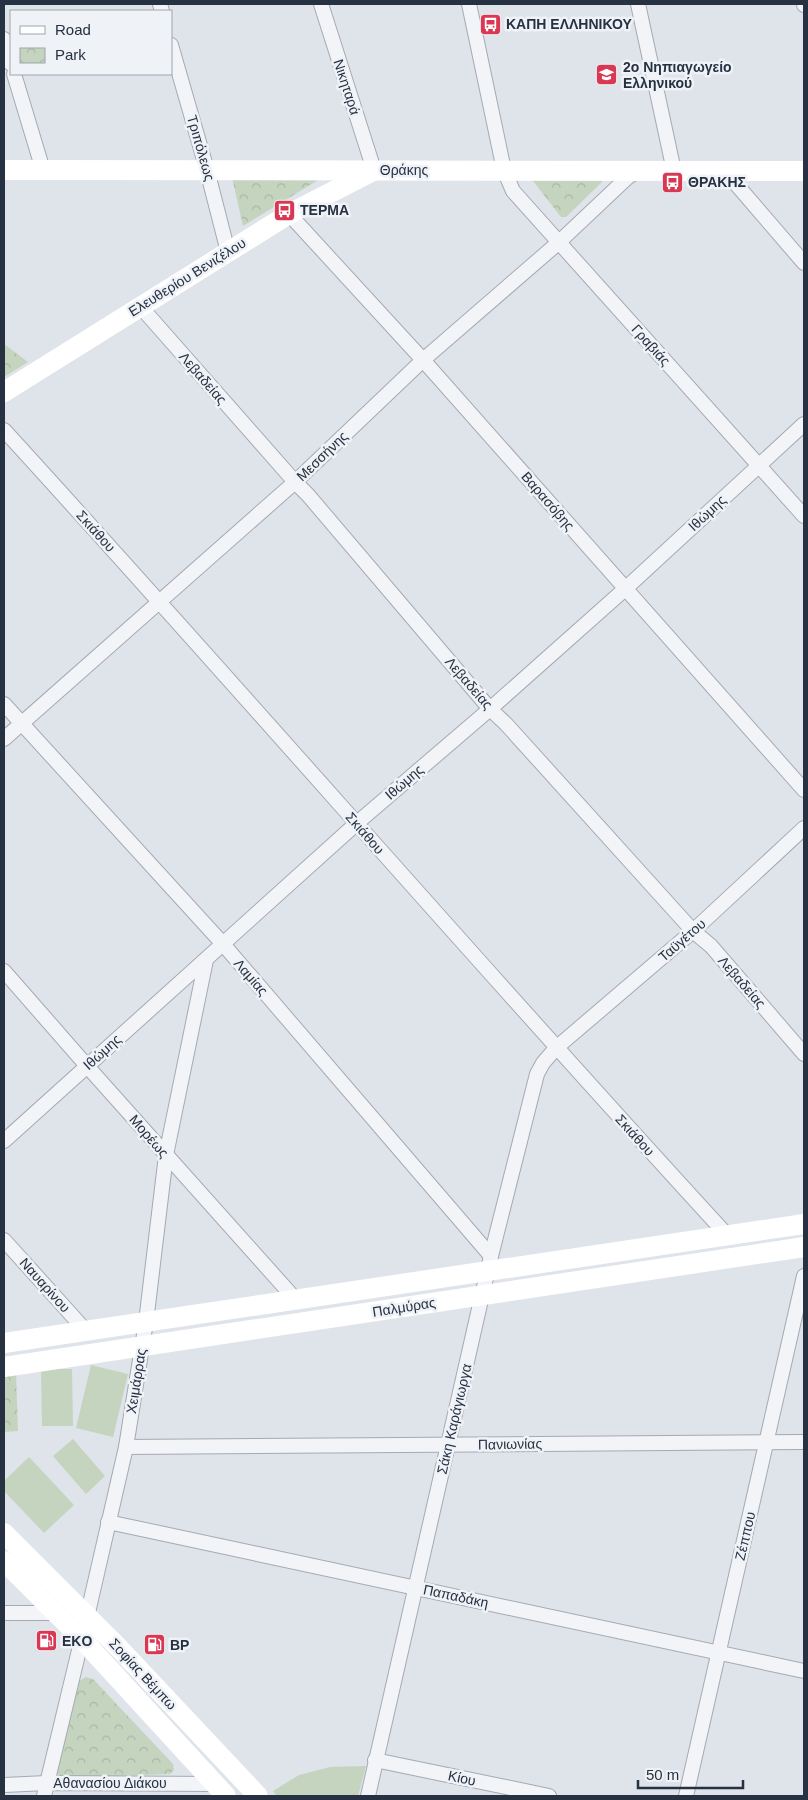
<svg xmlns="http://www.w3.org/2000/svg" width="808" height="1800" font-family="Arial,sans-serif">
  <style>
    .grass { fill: #c5d4bf }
    .park { fill: url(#park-crowns) }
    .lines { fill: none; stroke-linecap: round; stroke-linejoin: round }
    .street-casing { stroke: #a4aab4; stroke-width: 16 }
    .street { stroke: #f2f4f7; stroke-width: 14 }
    .secondary { stroke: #fff; stroke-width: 20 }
    .labels { text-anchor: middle; stroke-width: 5; stroke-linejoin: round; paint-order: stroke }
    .poi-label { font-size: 14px; font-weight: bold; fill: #263142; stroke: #eff2f7; text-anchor: start }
    .street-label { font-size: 14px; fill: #263142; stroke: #eff2f7 }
  </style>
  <defs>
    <pattern id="park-crowns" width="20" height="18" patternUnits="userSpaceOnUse" patternTransform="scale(1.25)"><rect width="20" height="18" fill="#c5d4bf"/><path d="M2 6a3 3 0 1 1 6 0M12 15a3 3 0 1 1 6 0" fill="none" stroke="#a9b6a5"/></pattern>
  </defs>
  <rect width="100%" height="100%" fill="#dfe3ea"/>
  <g class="grass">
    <path d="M91,1365L128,1374L113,1437L76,1428Z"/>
    <path d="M41,1369H72L73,1426H42Z"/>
    <path d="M73,1439L105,1476L86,1494L53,1456Z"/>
    <path d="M29,1457L74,1505L44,1533L4,1491V1481Z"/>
    <path d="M366,1766L358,1796H277L273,1791L299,1775L330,1767Z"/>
  </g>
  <g class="park">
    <path d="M231,173L328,174L243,226Z"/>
    <path d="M536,178H601L602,182L566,217H561L533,181Z"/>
    <path d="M4,344L28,362L4,377Z"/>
    <path d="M16,1373L18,1431L4,1432V1375Z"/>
    <path d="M86,1677L93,1679L173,1764L174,1770L170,1774L60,1778L56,1771L79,1681Z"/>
  </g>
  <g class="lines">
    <defs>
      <g id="street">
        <path d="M160,4L162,11"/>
        <path d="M321,4L374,170"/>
        <path d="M469,4L504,170L513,191L804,516"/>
        <path d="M638,4L674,171"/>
        <path d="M804,4V5"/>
        <path d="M4,39L11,64"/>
        <path d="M171,45L207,170L228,252"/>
        <path d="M14,74L43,170"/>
        <path d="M729,171L736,184L804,263"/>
        <path d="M289,214L423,360L804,790"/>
        <path d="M140,306L295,482L308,495L490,709L506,724L693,931L711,946L804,1054"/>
        <path d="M4,430C247,696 483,970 727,1235"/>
        <path d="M4,704L223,944L491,1256"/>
        <path d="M4,739L295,482L423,360L558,243L628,177L637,171"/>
        <path d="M4,971L87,1066L296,1300"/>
        <path d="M4,1141L357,823L490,709L625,589L804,424"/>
        <path d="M4,1240L86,1331"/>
        <path d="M126,1447L804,1442"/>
        <path d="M108,1522L804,1671"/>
        <path d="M4,1613H56"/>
        <path d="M375,1760L549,1796"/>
        <path d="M4,1785L47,1783L215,1784"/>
        <path d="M44,1796L87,1617L126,1447L146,1322L166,1155L206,960"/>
        <path d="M368,1796L491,1256L537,1074L543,1063L556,1048L693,931L804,828"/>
        <path d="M686,1796L804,1276"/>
      </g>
    </defs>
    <use href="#street" class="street-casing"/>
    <use href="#street" class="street"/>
    <g class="secondary">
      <path d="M4,170L804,171"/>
      <path d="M4,392L289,214L371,172"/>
      <path d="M4,1343L804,1224"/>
      <path d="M4,1367L804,1247"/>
      <path d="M4,1533L118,1647L258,1796"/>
      <path d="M4,1561L81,1638L226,1796"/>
    </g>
  </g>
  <defs>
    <symbol id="bus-square" viewBox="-11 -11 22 22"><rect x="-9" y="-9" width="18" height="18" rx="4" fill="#da3852" stroke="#eff2f7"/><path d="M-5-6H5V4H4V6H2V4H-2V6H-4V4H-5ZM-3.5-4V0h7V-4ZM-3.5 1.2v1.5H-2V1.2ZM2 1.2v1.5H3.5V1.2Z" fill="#fff"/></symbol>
    <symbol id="school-square" viewBox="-11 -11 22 22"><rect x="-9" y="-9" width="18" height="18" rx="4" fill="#da3852" stroke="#eff2f7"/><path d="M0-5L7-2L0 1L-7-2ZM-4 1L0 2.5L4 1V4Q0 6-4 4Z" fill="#fff"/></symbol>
    <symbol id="fuel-square" viewBox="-11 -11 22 22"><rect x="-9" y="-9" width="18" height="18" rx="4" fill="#da3852" stroke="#eff2f7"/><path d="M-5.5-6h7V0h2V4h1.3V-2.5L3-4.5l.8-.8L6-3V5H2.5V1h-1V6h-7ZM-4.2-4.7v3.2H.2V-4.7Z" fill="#fff"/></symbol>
  </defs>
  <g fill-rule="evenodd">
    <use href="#bus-square" x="478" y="12" width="25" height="25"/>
    <use href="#school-square" x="594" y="62" width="25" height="25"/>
    <use href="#bus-square" x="660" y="170" width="25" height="25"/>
    <use href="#bus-square" x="272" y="198" width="25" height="25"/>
    <use href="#fuel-square" x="34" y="1628" width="25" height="25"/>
    <use href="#fuel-square" x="142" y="1632" width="25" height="25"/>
  </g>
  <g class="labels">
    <g class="poi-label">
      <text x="506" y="29">ΚΑΠΗ ΕΛΛΗΝΙΚΟΥ</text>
      <text x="623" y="72">2ο Νηπιαγωγείο<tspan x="623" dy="16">Ελληνικού</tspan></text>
      <text x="688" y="187">ΘΡΑΚΗΣ</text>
      <text x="300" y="215">TΕΡΜΑ</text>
      <text x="62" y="1646">EKO</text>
      <text x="170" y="1650">BP</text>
    </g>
    <g class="street-label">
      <text transform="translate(347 87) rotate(72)" y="5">Νικηταρά</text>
      <text transform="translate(201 148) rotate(74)" y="5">Τριπόλεως</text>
      <text x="404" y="175">Θράκης</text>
      <text transform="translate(187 277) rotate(-32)" y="5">Ελευθερίου Βενιζέλου</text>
      <text transform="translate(651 345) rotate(48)" y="5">Γραβιάς</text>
      <text transform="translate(203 378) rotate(49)" y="5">Λεβαδείας</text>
      <text transform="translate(322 456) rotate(-44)" y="5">Μεσσήνης</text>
      <text transform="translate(548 501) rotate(49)" y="5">Βαρασόβης</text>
      <text transform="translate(707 513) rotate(-43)" y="5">Ιθώμης</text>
      <text transform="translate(96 531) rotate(48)" y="5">Σκιάθου</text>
      <text transform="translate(469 683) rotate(49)" y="5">Λεβαδείας</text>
      <text transform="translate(404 782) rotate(-41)" y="5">Ιθώμης</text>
      <text transform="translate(365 833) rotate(49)" y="5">Σκιάθου</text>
      <text transform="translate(682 940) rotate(-41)" y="5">Ταϋγέτου</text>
      <text transform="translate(251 977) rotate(49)" y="5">Λαμίας</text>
      <text transform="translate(742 982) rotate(49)" y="5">Λεβαδείας</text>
      <text transform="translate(102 1052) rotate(-42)" y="5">Ιθώμης</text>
      <text transform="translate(635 1135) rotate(48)" y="5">Σκιάθου</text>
      <text transform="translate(149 1136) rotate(49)" y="5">Μορέως</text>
      <text transform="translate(45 1285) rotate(48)" y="5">Ναυαρίνου</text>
      <text transform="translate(404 1307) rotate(-9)" y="5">Παλμύρας</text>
      <text transform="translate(136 1381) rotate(-81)" y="5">Χειμάρρας</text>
      <text transform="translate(454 1419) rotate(-77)" y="5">Σάκη Καράγιωργα</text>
      <text transform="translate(510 1444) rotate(-1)" y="5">Πανιωνίας</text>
      <text transform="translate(745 1536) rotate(-77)" y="5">Ζέππου</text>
      <text transform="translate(456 1596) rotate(12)" y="5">Παπαδάκη</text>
      <text transform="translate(143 1674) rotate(47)" y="5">Σοφίας Βέμπω</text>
      <text transform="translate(462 1778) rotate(12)" y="5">Κίου</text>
      <text x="110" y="1788">Αθανασίου Διάκου</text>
    </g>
  </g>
  <rect width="808" height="1800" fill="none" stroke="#263142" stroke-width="10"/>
  <rect x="10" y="10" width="162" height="65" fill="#eff2f7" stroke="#9fa5af"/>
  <rect x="20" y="26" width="25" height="8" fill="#ffffff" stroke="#9fa5af"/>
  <text x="55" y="35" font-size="15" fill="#263142">Road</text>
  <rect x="20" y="48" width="25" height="15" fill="url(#park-crowns)" stroke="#9fa5af"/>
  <text x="55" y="60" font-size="15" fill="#263142">Park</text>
  <path d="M638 1780v8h105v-8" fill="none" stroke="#263142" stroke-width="2.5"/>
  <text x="646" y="1780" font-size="15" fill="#263142" stroke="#eff2f7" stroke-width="4" paint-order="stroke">50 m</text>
</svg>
